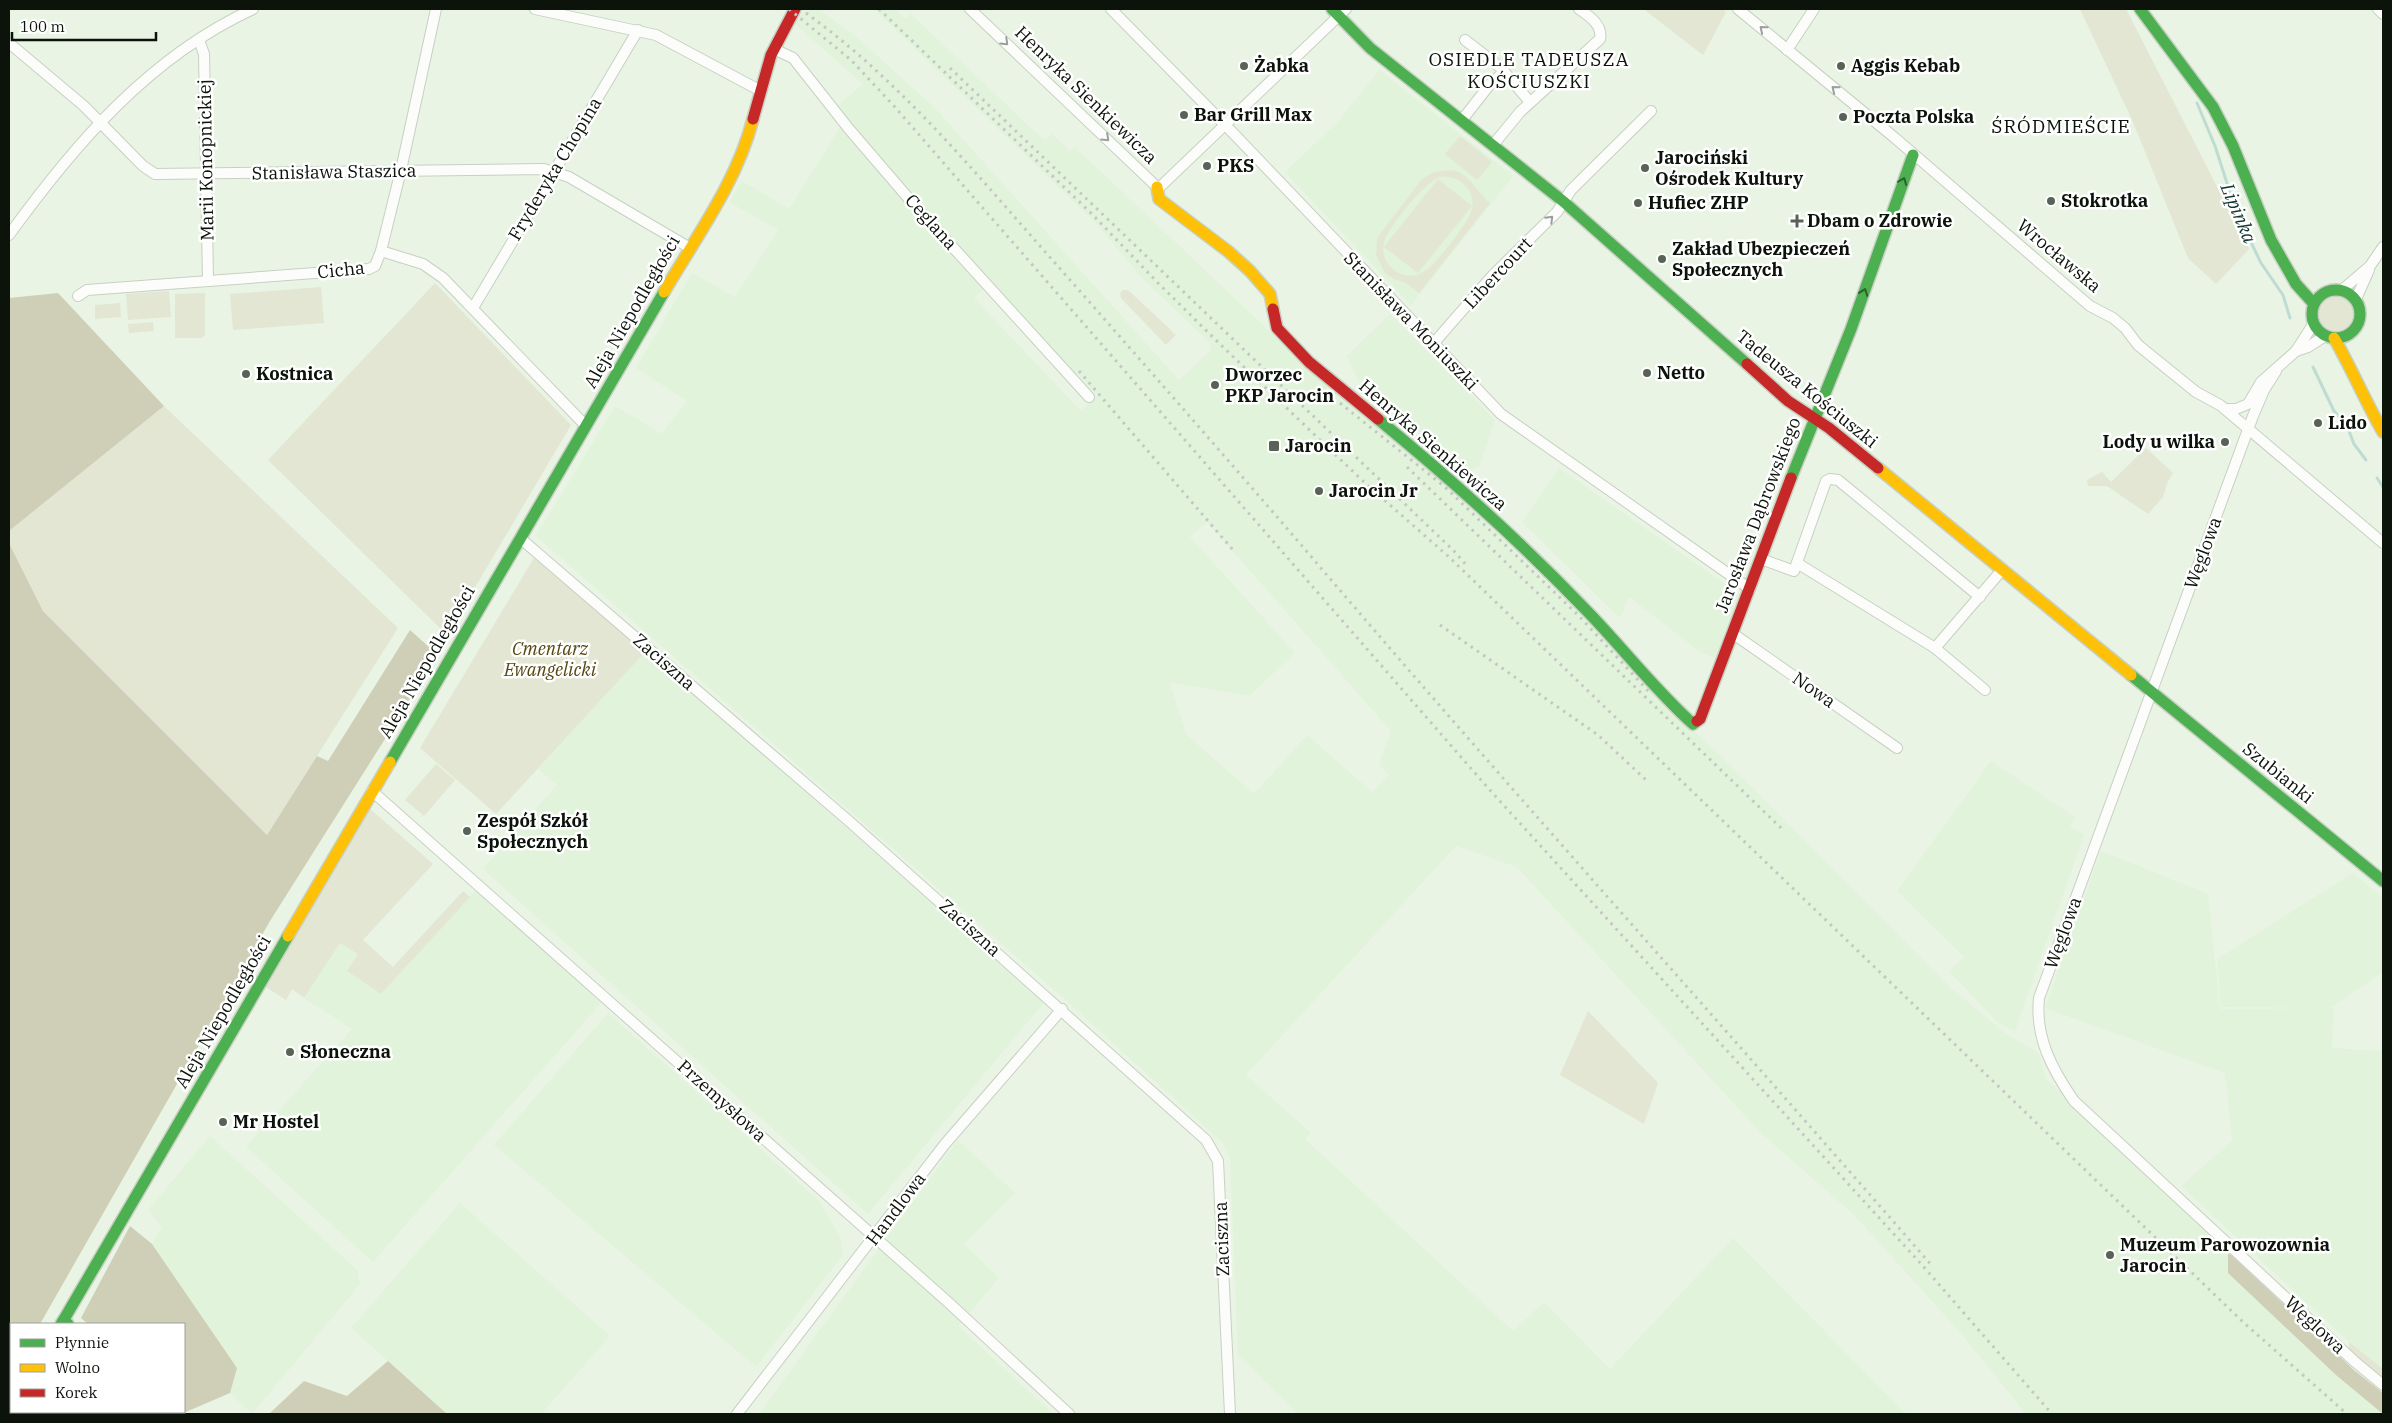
<svg xmlns="http://www.w3.org/2000/svg" width="2392" height="1423" font-family="'IBM Plex Serif',serif">
  <style>
    .built { fill: #e1f3da; fill-rule: evenodd }
    .green { fill: #e3e6d3; fill-rule: evenodd }
    .forest { fill: #cfcfb7 }
    .lines { fill: none; stroke-linecap: round; stroke-linejoin: round }
    .stream { stroke: #bedcd1; stroke-width: 3 }
    .street-casing { stroke: #c7d0c3; stroke-width: 12 }
    .fast-casing { stroke: #c7d0c3; stroke-width: 14 }
    .slow-casing { stroke: #c7d0c3; stroke-width: 14 }
    .jam-casing { stroke: #c7d0c3; stroke-width: 14 }
    .street { stroke: #fcfdfb; stroke-width: 10 }
    .fast { stroke: #4caf50; stroke-width: 11 }
    .slow { stroke: #ffc107; stroke-width: 11 }
    .jam { stroke: #c62828; stroke-width: 11 }
    .rail { stroke: #c4c7c3; stroke-width: 3; stroke-dasharray: 2.5 5; stroke-linecap: butt }
    .oneway { stroke: #9c9f9b }
    .oneway2 { stroke: #2c612d }
    .poi-dot { fill: #596256; stroke: #fff; stroke-width: 2 }
    .labels { text-anchor: middle; stroke-width: 5; stroke-linejoin: round; paint-order: stroke }
    .poi-label { font-size: 18px; font-weight: bold; fill: #0c130a; stroke: #fff; text-anchor: start }
    .street-label { font-size: 18px; fill: #0c130a; stroke: #fff }
    .park-label { font-size: 18px; font-style: italic; fill: #544610; stroke: #fff }
    .neighbourhood-label { font-size: 19px; letter-spacing: 1px; fill: #0c130a; stroke: #fff }
    .water-label { font-size: 19px; font-style: italic; fill: #123630; stroke: #fff }
  </style>
  <rect width="100%" height="100%" fill="#e9f4e4"/>
  <g class="built">
    <path d="M805,9H818L853,34L934,107L1179,380L1211,350L1210,343L1140,276L1097,224L874,9H895L906,19L911,14L1036,133L1045,140L1052,134L1070,151L1075,147L1306,366L1363,416L1440,478L1585,618L1651,691L1722,757L1951,988L2006,1034L2039,1053L2045,1078L2349,1368L2383,1414H2026L1959,1331L1853,1214L1761,1133L1517,867L1456,846L1246,1075L1311,1133L1305,1139L1513,1331L1544,1302L1610,1369L1733,1238L1906,1414H1298L1238,1355L1230,1159L1223,1143L1068,1002L536,536L615,406L662,434L687,401L636,368L692,273L735,297L778,230L729,202L742,181L789,209L841,126L830,112L863,84L795,24ZM991,283L1075,375H1079L1097,395L1081,411L974,298ZM1207,522L1391,731L1379,764L1389,775L1372,792L1307,735L1254,794L1187,735L1169,682L1249,696L1295,653L1190,537Z"/>
    <path d="M1379,70L1513,176L1411,305L1285,172L1336,124Z"/>
    <path d="M1390,314L1495,420L1479,467L1467,471L1358,380L1347,356Z"/>
    <path d="M1559,468L1739,594L1715,658L1699,651L1629,597L1620,618L1522,522Z"/>
    <path d="M645,652L1045,1001L868,1214L483,869L557,785L538,769Z"/>
    <path d="M1991,761L2075,817L2070,826L2084,835L2015,1031L1998,1023L1949,971L1964,957L1897,891Z"/>
    <path d="M2101,851L2208,894L2220,1009L2334,1008L2332,1048L2383,1051V1369L2349,1342L2181,1186L2232,1141L2225,1073L2045,1008Z"/>
    <path d="M2353,873L2383,898V972L2330,1008L2221,1007L2217,959Z"/>
    <path d="M476,890L601,1003L373,1262L246,1147L352,1029L304,998L340,943L358,954L347,971L381,994Z"/>
    <path d="M608,1013L820,1202L840,1237L843,1255L756,1367L494,1145Z"/>
    <path d="M210,1136L357,1270L360,1284L252,1414L230,1393L237,1368L152,1244L162,1227L148,1210Z"/>
    <path d="M958,1140L1015,1193L964,1244L999,1278L958,1326L1052,1413L759,1414Z"/>
    <path d="M460,1203L610,1336L541,1414H447L351,1328Z"/>
  </g>
  <g class="green">
    <path d="M1647,9H1722L1726,12L1703,55L1646,11Z"/>
    <path d="M2080,9H2126L2249,249L2216,284L2188,258L2133,122Z"/>
    <path d="M1460,136L1492,162L1477,180L1445,154Z"/>
    <path d="M1452,170C1471,174 1476,192 1490,203L1419,293L1406,283L1394,279L1385,273L1376,255L1377,238L1422,179L1434,172ZM1440,177C1449,176 1458,178 1465,185C1471,191 1474,201 1472,209C1470,221 1434,267 1423,272C1415,277 1405,277 1397,272C1387,267 1381,254 1384,243C1387,228 1426,181 1440,177Z"/>
    <path d="M1438,179L1472,206L1418,273L1384,247Z"/>
    <path d="M435,283L571,425L447,635L268,460Z"/>
    <path d="M321,287L324,323L233,330L230,294Z"/>
    <path d="M1123,290H1128L1176,335L1166,345L1121,298L1120,293Z"/>
    <path d="M169,291L171,317L128,320L126,294Z"/>
    <path d="M205,293V335L202,338H175V294Z"/>
    <circle cx="2336" cy="314" r="17"/>
    <path d="M120,303L121,317L95,319V305Z"/>
    <path d="M153,322L154,331L129,333L128,324Z"/>
    <path d="M164,406L398,628L267,835L43,611L9,543V531Z"/>
    <path d="M2146,448L2173,473L2167,483L2163,497L2148,514L2107,486H2088L2087,480L2102,472L2111,482Z"/>
    <path d="M534,558L645,652L496,814L420,748Z"/>
    <path d="M436,764L455,780L424,816L405,800Z"/>
    <path d="M370,809L433,864L363,940L393,967L463,891L470,897L381,994L347,971L358,954L340,943L304,998L292,989L286,1000L266,987Z"/>
    <path d="M1588,1011L1658,1083L1644,1124L1560,1075Z"/>
    <path d="M2349,1342L2383,1369V1379L2349,1349Z"/>
  </g>
  <g class="forest">
    <path d="M58,293L164,406L9,531V298Z"/>
    <path d="M9,543L43,611L267,835L317,756L328,761L410,630L438,655L270,921L40,1324H11V1375L9,1380Z"/>
    <path d="M130,1226L152,1244L237,1368L230,1393L181,1414L178,1412H184V1324H88L81,1318Z"/>
    <path d="M2228,1252L2355,1371L2383,1393V1414L2336,1375L2228,1273Z"/>
    <path d="M388,1361L447,1414H269L304,1381L347,1396Z"/>
    <path d="M32,1412H147L150,1414H30Z"/>
  </g>
  <g class="lines">
    <g class="stream">
      <path d="M2197,103L2215,146L2236,211L2261,263L2283,295L2290,318"/>
      <path d="M2313,367L2334,411L2347,426L2354,444L2366,460"/>
      <path d="M2377,478L2383,487"/>
    </g>
    <defs>
      <g id="street">
        <path d="M535,9L656,35L761,91"/>
        <path d="M970,9L1157,187H1160L1346,9"/>
        <path d="M1111,9L1234,134L1501,414L1750,589"/>
        <path d="M1738,9L1895,138L2090,306L2113,318L2125,328L2138,345L2196,392L2220,405L2383,543"/>
        <path d="M2378,9L2383,14"/>
        <path d="M199,40L204,54L208,281"/>
        <path d="M1465,40L1501,68L1530,102"/>
        <path d="M9,43L84,106L143,166L155,174L544,169L569,177L690,248"/>
        <path d="M774,49L793,58L849,129L910,200L1089,397"/>
        <path d="M1787,50L1814,9"/>
        <path d="M1462,120L1491,83L1504,72"/>
        <path d="M1493,145L1520,112L1600,39C1603,25 1589,16 1579,9"/>
        <path d="M9,235C75,144 149,57 253,9"/>
        <path d="M381,251L423,264L443,278L586,426"/>
        <path d="M2342,290L2370,266L2383,247"/>
        <path d="M78,296L87,290L369,269L375,266L381,251L401,170L436,9"/>
        <path d="M2356,299L2369,270"/>
        <path d="M473,308L638,30"/>
        <path d="M1433,344L1493,275L1557,212L1571,190L1651,111"/>
        <path d="M2296,351L2308,347L2325,336"/>
        <path d="M2276,371L2264,390L2253,416L2039,998C2035,1038 2052,1069 2074,1101L2354,1361L2383,1385"/>
        <path d="M2225,409H2236L2248,404L2261,382L2296,351L2314,323"/>
        <path d="M520,538L850,822L1206,1140L1218,1161L1230,1414"/>
        <path d="M1761,559L1794,571L1826,481L1830,479L1838,480L1980,597"/>
        <path d="M1797,563L1935,648L1985,690"/>
        <path d="M1732,633L1897,748"/>
        <path d="M1935,648L2002,570"/>
        <path d="M372,791L949,1303L1069,1414"/>
        <path d="M737,1414L945,1144L1062,1009"/>
      </g>
      <g id="fast">
        <path d="M1332,9L1370,48L1564,202L1747,364"/>
        <path d="M2140,9L2213,107L2233,146L2271,240L2296,284L2314,304"/>
        <circle cx="2336" cy="314" r="24"/>
        <path d="M1378,419C1451,479 1522,543 1587,611C1623,648 1654,689 1693,724L1697,721"/>
        <path d="M1791,478L1851,329L1913,155"/>
        <path d="M2131,675L2383,881"/>
        <path d="M390,762L664,292"/>
        <path d="M63,1321L288,936"/>
        <path d="M61,1324L63,1321L68,1324"/>
        <path d="M9,1414L11,1409"/>
      </g>
      <g id="slow">
        <path d="M1157,187L1159,199L1229,252L1250,271L1270,294L1273,309"/>
        <path d="M664,292C696,237 737,182 753,119"/>
        <path d="M2334,338C2352,369 2365,401 2383,432"/>
        <path d="M1878,468L2131,675"/>
        <path d="M288,936L390,762"/>
        <path d="M159,1412L162,1414"/>
      </g>
      <g id="jam">
        <path d="M753,119L771,55L795,9"/>
        <path d="M1273,309L1277,328L1309,362L1378,419"/>
        <path d="M1747,364L1788,401L1829,428L1878,468"/>
        <path d="M1697,721L1700,719L1791,478"/>
      </g>
    </defs>
    <use href="#street" class="street-casing"/>
    <use href="#fast" class="fast-casing"/>
    <use href="#slow" class="slow-casing"/>
    <use href="#jam" class="jam-casing"/>
    <use href="#street" class="street"/>
    <use href="#fast" class="fast"/>
    <use href="#slow" class="slow"/>
    <use href="#jam" class="jam"/>
    <g class="rail">
      <path d="M789,9L851,60L894,106L1488,788L1922,1265L2052,1414"/>
      <path d="M879,9L1092,214L1158,283L1222,346L1365,483L1449,557L2243,1322L2347,1414"/>
      <path d="M806,13C896,78 967,163 1040,246C1124,341 1208,437 1291,533C1502,781 1720,1022 1933,1267"/>
      <path d="M950,68L1454,551L1467,566"/>
      <path d="M1079,371L1233,550"/>
      <path d="M1340,403L1445,487L1579,616L1650,693"/>
      <path d="M1407,467L1781,828"/>
      <path d="M1440,625L1598,735L1646,780"/>
    </g>
  </g>
  <defs><path id="oneway-chevron" d="M-2-3.5L2.5 0L-2 3.5" fill="none" stroke-width="1.6" stroke-linecap="round" stroke-linejoin="round" transform="scale(1.25)"/></defs>
  <g class="oneway">
    <use href="#oneway-chevron" transform="translate(1763 29) rotate(-140)"/>
    <use href="#oneway-chevron" transform="translate(1005 42) rotate(44)"/>
    <use href="#oneway-chevron" transform="translate(1835 89) rotate(-141)"/>
    <use href="#oneway-chevron" transform="translate(1106 138) rotate(43)"/>
    <use href="#oneway-chevron" transform="translate(1550 219) rotate(-45)"/>
  </g>
  <g class="oneway2">
    <use href="#oneway-chevron" transform="translate(1903 181) rotate(-69)"/>
    <use href="#oneway-chevron" transform="translate(1864 292) rotate(-70)"/>
  </g>
  <g class="poi-dot">
    <circle cx="1244" cy="66" r="5"/>
    <circle cx="1841" cy="66" r="5"/>
    <circle cx="1184" cy="115" r="5"/>
    <circle cx="1843" cy="117" r="5"/>
    <circle cx="1207" cy="166" r="5"/>
    <circle cx="1645" cy="168" r="5"/>
    <circle cx="2051" cy="201" r="5"/>
    <circle cx="1638" cy="203" r="5"/>
    <path d="M1794.5 213.5h5v5h5v5h-5v5h-5v-5h-5v-5h5z"/>
    <circle cx="1662" cy="259" r="5"/>
    <circle cx="1647" cy="373" r="5"/>
    <circle cx="246" cy="374" r="5"/>
    <circle cx="1215" cy="385" r="5"/>
    <circle cx="2318" cy="423" r="5"/>
    <circle cx="2225" cy="442" r="5"/>
    <rect x="1268" y="440" width="12" height="12" rx="2.5"/>
    <circle cx="1319" cy="491" r="5"/>
    <circle cx="467" cy="831" r="5"/>
    <circle cx="290" cy="1052" r="5"/>
    <circle cx="223" cy="1122" r="5"/>
    <circle cx="2110" cy="1255" r="5"/>
  </g>
  <g class="labels">
    <g class="poi-label">
      <text x="1254" y="72">Żabka</text>
      <text x="1851" y="72">Aggis Kebab</text>
      <text x="1194" y="121">Bar Grill Max</text>
      <text x="1853" y="123">Poczta Polska</text>
      <text x="1655" y="164">Jarociński<tspan x="1655" dy="21">Ośrodek Kultury</tspan></text>
      <text x="1217" y="172">PKS</text>
      <text x="2061" y="207">Stokrotka</text>
      <text x="1648" y="209">Hufiec ZHP</text>
      <text x="1807" y="227">Dbam o Zdrowie</text>
      <text x="1672" y="255">Zakład Ubezpieczeń<tspan x="1672" dy="21">Społecznych</tspan></text>
      <text x="1657" y="379">Netto</text>
      <text x="256" y="380">Kostnica</text>
      <text x="1225" y="381">Dworzec<tspan x="1225" dy="21">PKP Jarocin</tspan></text>
      <text x="2328" y="429">Lido</text>
      <text x="2215" y="448" text-anchor="end">Lody u wilka</text>
      <text x="1285" y="452">Jarocin</text>
      <text x="1329" y="497">Jarocin Jr</text>
      <text x="477" y="827">Zespół Szkół<tspan x="477" dy="21">Społecznych</tspan></text>
      <text x="300" y="1058">Słoneczna</text>
      <text x="233" y="1128">Mr Hostel</text>
      <text x="2120" y="1251">Muzeum Parowozownia<tspan x="2120" dy="21">Jarocin</tspan></text>
    </g>
    <g class="street-label">
      <text transform="translate(1086 95) rotate(44)" y="6">Henryka Sienkiewicza</text>
      <text transform="translate(206 160) rotate(-91)" y="6">Marii Konopnickiej</text>
      <text transform="translate(555 169) rotate(-59)" y="6">Fryderyka Chopina</text>
      <text transform="translate(334 172) rotate(-1)" y="6">Stanisława Staszica</text>
      <text transform="translate(931 222) rotate(48)" y="6">Ceglana</text>
      <text transform="translate(2059 256) rotate(40)" y="6">Wrocławska</text>
      <text transform="translate(341 270) rotate(-6)" y="6">Cicha</text>
      <text transform="translate(1498 273) rotate(-47)" y="6">Libercourt</text>
      <text transform="translate(632 312) rotate(-60)" y="6">Aleja Niepodległości</text>
      <text transform="translate(1411 321) rotate(46)" y="6">Stanisława Moniuszki</text>
      <text transform="translate(1807 389) rotate(39)" y="6">Tadeusza Kościuszki</text>
      <text transform="translate(1433 445) rotate(41)" y="6">Henryka Sienkiewicza</text>
      <text transform="translate(1758 515) rotate(-69)" y="6">Jarosława Dąbrowskiego</text>
      <text transform="translate(2203 553) rotate(-70)" y="6">Węglowa</text>
      <text transform="translate(427 662) rotate(-60)" y="6">Aleja Niepodległości</text>
      <text transform="translate(664 662) rotate(41)" y="6">Zaciszna</text>
      <text transform="translate(1814 690) rotate(35)" y="6">Nowa</text>
      <text transform="translate(2278 773) rotate(39)" y="6">Szubianki</text>
      <text transform="translate(970 928) rotate(42)" y="6">Zaciszna</text>
      <text transform="translate(2063 933) rotate(-70)" y="6">Węglowa</text>
      <text transform="translate(223 1012) rotate(-60)" y="6">Aleja Niepodległości</text>
      <text transform="translate(722 1101) rotate(42)" y="6">Przemysłowa</text>
      <text transform="translate(896 1209) rotate(-53)" y="6">Handlowa</text>
      <text transform="translate(1222 1239) rotate(-92)" y="6">Zaciszna</text>
      <text transform="translate(2315 1325) rotate(43)" y="6">Węglowa</text>
    </g>
    <g class="park-label">
      <text x="550" y="655">Cmentarz<tspan x="550" dy="21">Ewangelicki</tspan></text>
    </g>
    <g class="neighbourhood-label">
      <text x="1529" y="66">OSIEDLE TADEUSZA<tspan x="1529" dy="22">KOŚCIUSZKI</tspan></text>
      <text x="2061" y="133">ŚRÓDMIEŚCIE</text>
    </g>
    <g class="water-label">
      <text transform="translate(2239 213) rotate(67)" y="7">Lipinka</text>
    </g>
  </g>
  <rect width="2392" height="1423" fill="none" stroke="#0c130a" stroke-width="20"/>
  <rect x="10" y="1323" width="175" height="90" fill="#ffffff" stroke="#9ea19d"/>
  <rect x="20" y="1339" width="25" height="8" fill="#4caf50" stroke="#9ea19d"/>
  <text x="55" y="1348" font-size="15" fill="#0c130a">Płynnie</text>
  <rect x="20" y="1364" width="25" height="8" fill="#ffc107" stroke="#9ea19d"/>
  <text x="55" y="1373" font-size="15" fill="#0c130a">Wolno</text>
  <rect x="20" y="1389" width="25" height="8" fill="#c62828" stroke="#9ea19d"/>
  <text x="55" y="1398" font-size="15" fill="#0c130a">Korek</text>
  <path d="M12 32v8h144v-8" fill="none" stroke="#0c130a" stroke-width="2.5"/>
  <text x="20" y="32" font-size="15" fill="#0c130a" stroke="#ffffff" stroke-width="4" paint-order="stroke">100 m</text>
</svg>
